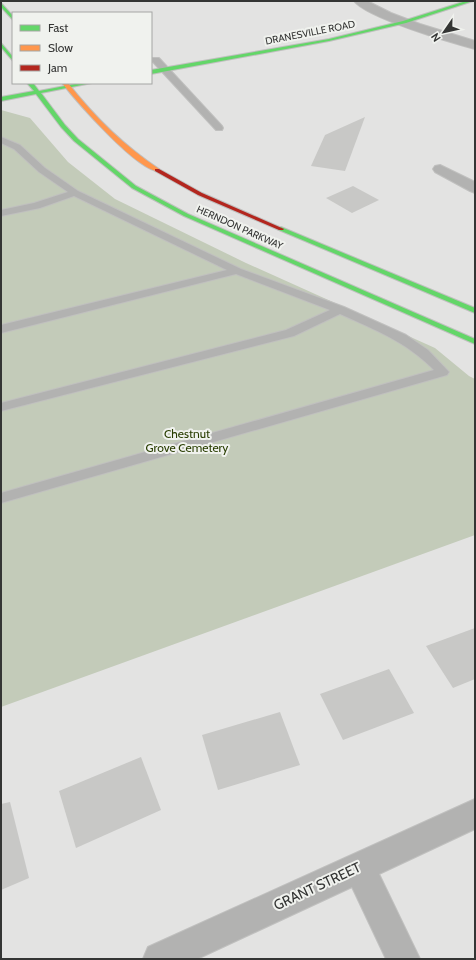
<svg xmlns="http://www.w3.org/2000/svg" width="476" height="960" font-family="Cabin,sans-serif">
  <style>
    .green { fill: #c3cbb9 }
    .building { fill: #c8c8c6 }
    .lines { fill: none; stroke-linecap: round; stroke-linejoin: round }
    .lane-casing { stroke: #c0c0bf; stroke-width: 2 }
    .street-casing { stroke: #c0c0bf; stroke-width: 2 }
    .fast-casing { stroke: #c0c0bf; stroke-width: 2 }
    .slow-casing { stroke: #c0c0bf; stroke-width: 2 }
    .jam-casing { stroke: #c0c0bf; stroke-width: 2 }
    .lane { fill: #b2b2b1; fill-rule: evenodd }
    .street { fill: #b2b2b1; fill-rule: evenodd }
    .fast { fill: #63d668; fill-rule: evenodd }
    .slow { fill: #ff974d; fill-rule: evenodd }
    .jam { fill: #b3261e; fill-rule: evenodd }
    .labels { text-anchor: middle; stroke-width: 4; stroke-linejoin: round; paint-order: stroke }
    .far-street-label { font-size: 10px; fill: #343534; stroke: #f0f2ee }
    .park-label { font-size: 12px; fill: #283d00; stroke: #f0f2ee }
    .near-street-label { font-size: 14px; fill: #343534; stroke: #f0f2ee }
  </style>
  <rect width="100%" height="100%" fill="#e3e3e2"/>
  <path class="green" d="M1,110L30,118L68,162L115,199L246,263L435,348L469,376L475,379V535L1,707Z"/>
  <g class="building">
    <path d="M365,117L345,171L311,166L325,135Z"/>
    <path d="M353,186L379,200L352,213L326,198Z"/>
    <path d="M475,628V679L453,688L426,646Z"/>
    <path d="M389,669L414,713L343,740L320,694Z"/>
    <path d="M280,712L300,765L218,790L202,735Z"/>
    <path d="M141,757L161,810L76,848L59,791Z"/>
    <path d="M10,802L29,878L1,890V804Z"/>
  </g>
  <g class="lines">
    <defs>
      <g id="lane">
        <path d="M153,58H159L222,126L223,128L222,130H216L153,62Z"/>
        <path d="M1,137L20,145L45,168L78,191L241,269L344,307L406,335L428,350L449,372L447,375L1,503V493L434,370C405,341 377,331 340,314L294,336L1,411V403L286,330L330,310L236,274L1,333V325L227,270L74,196L40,208L1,216V210L34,203L68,192L39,172L14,149L1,143Z"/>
      </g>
      <g id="street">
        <path d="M354,1H367L391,13L420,24L475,41V49C452,43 367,18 354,1Z"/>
        <path d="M440,165L475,182V193L470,191L435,172L433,169L435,166Z"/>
        <path d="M475,799V829L379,874L420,959H386L352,887L197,959H143L148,947Z"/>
      </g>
      <g id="fast">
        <path d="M466,1H473L406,23L329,41L151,74V70L329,39L403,21Z"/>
        <path d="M1,3L13,16V20L1,7Z"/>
        <path d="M1,43L13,57V61L1,47Z"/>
        <path d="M27,83H33L39,91L80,83H92L41,93L65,125L78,139L136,186L188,214L475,339V344L184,216L132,188L74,141L61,127L36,94L1,101V97L34,91Z"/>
        <path d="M281,227L475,308V313L279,230L278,229Z"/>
      </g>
      <path id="slow" d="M62,83H68C94,116 123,145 159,169V171C139,173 75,100 62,83Z"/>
      <path id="jam" d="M155,169H159L202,193L284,229L283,230H279L198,195L155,171Z"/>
    </defs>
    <use href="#lane" class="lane-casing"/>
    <use href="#street" class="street-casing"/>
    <use href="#fast" class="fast-casing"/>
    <use href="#slow" class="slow-casing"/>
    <use href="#jam" class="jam-casing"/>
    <use href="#lane" class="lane"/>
    <use href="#street" class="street"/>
    <use href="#fast" class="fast"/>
    <use href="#slow" class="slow"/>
    <use href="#jam" class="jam"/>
  </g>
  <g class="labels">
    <g class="far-street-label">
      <text transform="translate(310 32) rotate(-11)" y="4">DRANESVILLE ROAD</text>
      <text transform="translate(240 227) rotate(24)" y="4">HERNDON PARKWAY</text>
    </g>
    <g class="park-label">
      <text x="187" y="438">Chestnut<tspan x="187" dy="14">Grove Cemetery</tspan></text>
    </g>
    <g class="near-street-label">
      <text transform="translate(317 886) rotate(-25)" y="5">GRANT STREET</text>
    </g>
  </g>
  <rect width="476" height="960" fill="none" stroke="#343534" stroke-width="4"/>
  <rect x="12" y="12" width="140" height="72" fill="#f0f2ee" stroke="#a5a6a4"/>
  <rect x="20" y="25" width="20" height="6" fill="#63d668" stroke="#a5a6a4"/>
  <text x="48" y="32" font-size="12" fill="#343534">Fast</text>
  <rect x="20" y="45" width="20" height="6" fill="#ff974d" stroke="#a5a6a4"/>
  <text x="48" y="52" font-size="12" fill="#343534">Slow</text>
  <rect x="20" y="65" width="20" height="6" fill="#b3261e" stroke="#a5a6a4"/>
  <text x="48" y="72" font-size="12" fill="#343534">Jam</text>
  <g transform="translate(444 32) rotate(236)" stroke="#f0f2ee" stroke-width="3" paint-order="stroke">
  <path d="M0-3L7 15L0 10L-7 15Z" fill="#343534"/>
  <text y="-6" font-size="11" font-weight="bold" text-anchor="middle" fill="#343534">N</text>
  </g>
</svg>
